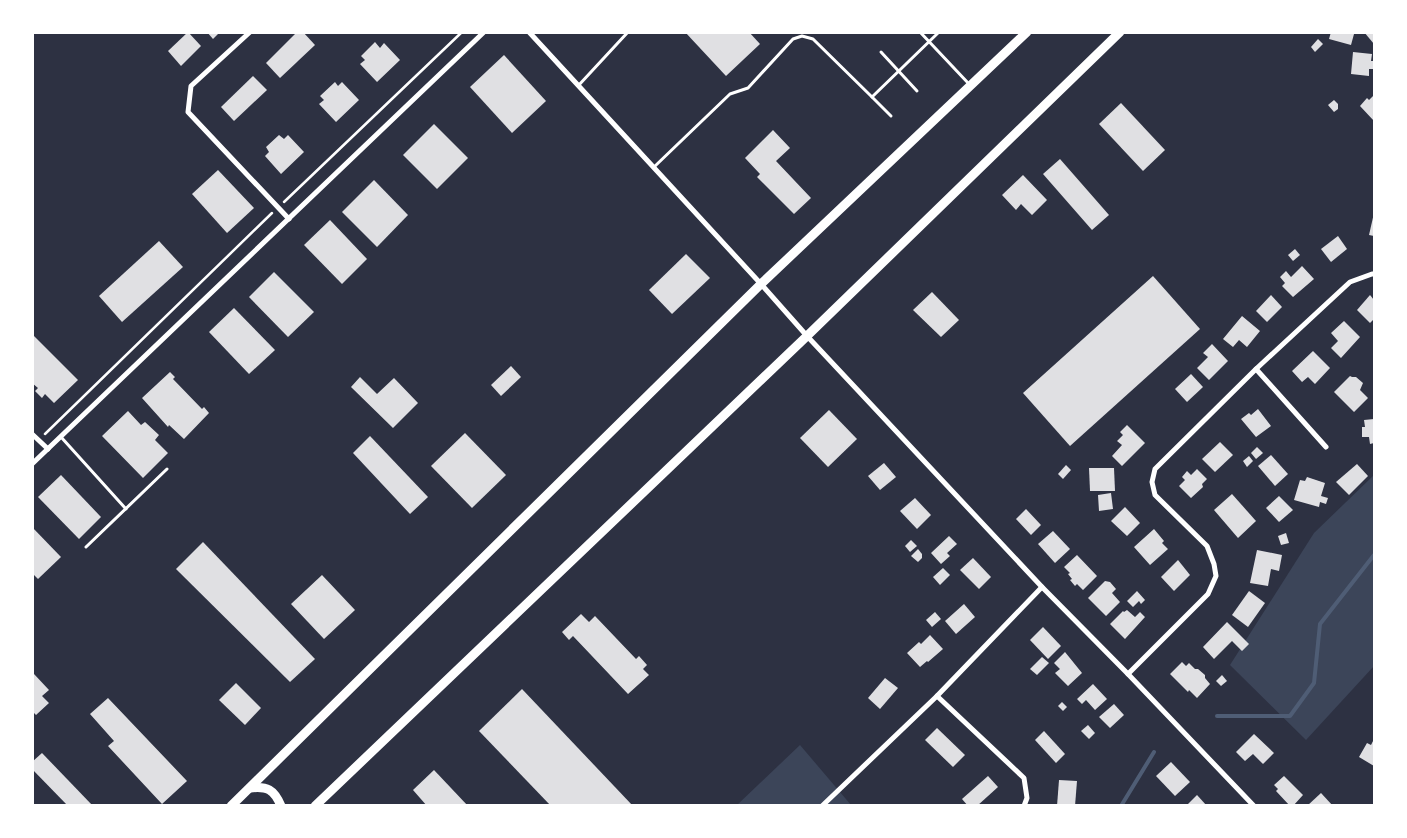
<svg xmlns="http://www.w3.org/2000/svg" width="1407" height="838" font-family="Ubuntu,sans-serif">
  <style>
    .green { fill: #3c4559 }
    .lines { fill: none; stroke-linecap: round; stroke-linejoin: round }
    .stream { stroke: #4f5d75; stroke-width: 4 }
    .building { fill: #e0e0e3 }
    .path { stroke: #fff; stroke-width: 2.5 }
    .service { stroke: #fff; stroke-width: 3 }
    .minor { stroke: #fff; stroke-width: 5 }
    .primary { stroke: #fff; stroke-width: 9 }
  </style>
  <rect width="100%" height="100%" fill="#2d3142"/>
  <g class="green">
    <path d="M1374,475V666L1306,740L1230,665L1314,533Z"/>
    <path d="M800,745L851,805L736,806Z"/>
  </g>
  <g class="lines">
    <g class="stream">
      <path d="M1217,716H1290L1314,683L1320,624L1374,555"/>
      <path d="M1121,806L1154,752"/>
    </g>
  </g>
  <g class="building">
    <path d="M188,32L201,46L181,66L168,51Z"/>
    <path d="M207,32H220L213,39Z"/>
    <path d="M297,32H303L315,45L280,78L266,63Z"/>
    <path d="M685,32H749L760,44L726,76Z"/>
    <path d="M1331,32L1354,34L1351,45L1329,39Z"/>
    <path d="M1364,32H1374V44Z"/>
    <path d="M1318,39L1323,44L1315,52L1311,47Z"/>
    <path d="M375,42L380,48L384,43L400,60L377,82L360,64L365,60L361,56Z"/>
    <path d="M1353,52L1372,54L1371,61H1374V69H1369V76L1351,74Z"/>
    <path d="M504,55L546,101L512,133L470,87Z"/>
    <path d="M253,76L267,90L234,121L221,107Z"/>
    <path d="M335,82L338,86L342,82L359,100L336,122L319,104L324,100L320,96Z"/>
    <path d="M1374,95V121L1360,106L1367,98L1369,100Z"/>
    <path d="M1334,100L1338,104V109L1334,112L1328,105Z"/>
    <path d="M1121,103L1165,150L1143,171L1099,124Z"/>
    <path d="M434,124L468,158L437,189L403,155Z"/>
    <path d="M773,130L790,148L776,161L811,198L794,214L757,177L760,174L745,158Z"/>
    <path d="M279,135L284,139L288,135L304,152L281,174L265,156L269,152L266,147Z"/>
    <path d="M1060,159L1109,215L1092,230L1043,174Z"/>
    <path d="M218,170L254,208L227,233L192,194Z"/>
    <path d="M1023,175L1047,200L1032,215L1021,204L1016,210L1002,195Z"/>
    <path d="M374,180L408,215L377,247L342,212Z"/>
    <path d="M1374,213V236L1369,235Z"/>
    <path d="M330,220L367,259L342,284L304,245Z"/>
    <path d="M1338,236L1347,249L1331,262L1321,249Z"/>
    <path d="M159,241L183,267L122,322L99,296Z"/>
    <path d="M1295,249L1300,255L1293,261L1288,255Z"/>
    <path d="M686,254L710,278L672,314L649,290Z"/>
    <path d="M1302,266L1314,279L1293,297L1282,286L1285,283L1280,277L1286,271L1291,277Z"/>
    <path d="M274,272L314,312L288,337L249,297Z"/>
    <path d="M1153,276L1200,329L1070,446L1023,393Z"/>
    <path d="M932,292L959,320L941,337L913,310Z"/>
    <path d="M1271,295L1282,307L1267,322L1256,311Z"/>
    <path d="M1370,295L1374,300V319L1370,323L1357,310Z"/>
    <path d="M234,308L275,350L249,374L209,332Z"/>
    <path d="M1242,316L1260,331L1247,347L1239,340L1233,347L1223,339Z"/>
    <path d="M1344,321L1360,337L1341,358L1331,348L1338,341L1331,333Z"/>
    <path d="M32,334L78,380L54,403L45,394L42,398L35,391L38,388L32,383Z"/>
    <path d="M1212,344L1228,361L1209,380L1197,368L1208,357L1203,353Z"/>
    <path d="M1313,351L1330,368L1315,384L1308,377L1302,382L1292,371Z"/>
    <path d="M511,366L521,377L501,396L491,385Z"/>
    <path d="M170,372L175,377L173,379L202,409L204,407L209,413L184,439L169,425L168,427L142,398Z"/>
    <path d="M1191,374L1203,387L1187,402L1175,389Z"/>
    <path d="M1350,376L1352,377H1356L1363,383L1360,390L1368,398L1354,412L1334,392Z"/>
    <path d="M360,377L377,394L394,378L418,403L393,428L351,387Z"/>
    <path d="M1258,409L1271,426L1256,437L1241,419L1249,413L1251,415Z"/>
    <path d="M829,410L857,439L828,467L800,438Z"/>
    <path d="M128,411L141,425L145,422L159,435L155,440L168,453L143,478L102,436Z"/>
    <path d="M1374,419V443L1370,444L1369,437H1362V427H1365L1364,420Z"/>
    <path d="M1127,425L1145,443L1122,466L1112,456L1122,445L1117,441L1123,435L1120,432Z"/>
    <path d="M465,433L506,475L472,508L431,466Z"/>
    <path d="M370,436L428,497L410,514L353,453Z"/>
    <path d="M1220,442L1233,455L1215,472L1202,459Z"/>
    <path d="M1257,447L1263,453L1256,459L1251,453Z"/>
    <path d="M1271,455L1288,474L1275,486L1258,466Z"/>
    <path d="M1249,456L1253,461L1247,467L1243,461Z"/>
    <path d="M884,463L896,477L880,490L868,476Z"/>
    <path d="M1357,464L1368,476L1349,495L1336,482Z"/>
    <path d="M1066,465L1071,470L1063,479L1058,474Z"/>
    <path d="M1089,468H1114L1115,491H1090Z"/>
    <path d="M1197,469L1207,479L1202,484L1203,487L1191,498L1179,486L1185,480L1182,477L1187,471L1191,475Z"/>
    <path d="M61,475L101,517L79,539L38,497Z"/>
    <path d="M1307,477L1325,483L1321,496L1328,498L1326,504L1320,502L1319,507L1294,500L1300,480L1305,481Z"/>
    <path d="M1111,493L1113,509L1099,511L1098,495Z"/>
    <path d="M1232,494L1256,521L1238,538L1214,510Z"/>
    <path d="M1279,496L1293,510L1279,522L1266,508Z"/>
    <path d="M915,498L931,515L917,529L900,511Z"/>
    <path d="M1125,507L1140,523L1127,536L1111,521Z"/>
    <path d="M1026,509L1041,525L1031,535L1016,519Z"/>
    <path d="M32,527L61,557L38,579L32,573Z"/>
    <path d="M1154,529L1164,541L1162,543L1168,549L1150,565L1134,547Z"/>
    <path d="M1053,531L1070,549L1055,563L1038,544Z"/>
    <path d="M1286,533L1289,543L1281,545L1278,536Z"/>
    <path d="M949,536L957,544L947,553L950,556L941,564L931,553Z"/>
    <path d="M911,540L917,546L910,552L905,546Z"/>
    <path d="M203,542L315,659L290,682L176,569Z"/>
    <path d="M918,549L922,554V558L918,562L911,556Z"/>
    <path d="M1257,550L1282,555L1279,571L1271,569L1268,586L1250,583Z"/>
    <path d="M1077,555L1097,576L1083,590L1077,584L1075,586L1070,580L1072,579L1068,574L1070,573L1064,567Z"/>
    <path d="M973,558L991,577L979,589L960,570Z"/>
    <path d="M1178,560L1190,575L1174,591L1161,577Z"/>
    <path d="M943,568L950,575L940,585L933,577Z"/>
    <path d="M322,575L355,610L324,639L291,604Z"/>
    <path d="M1105,581L1110,582L1116,589L1112,593L1120,602L1106,616L1088,598Z"/>
    <path d="M1137,591L1145,600L1141,604L1139,601L1133,607L1127,601Z"/>
    <path d="M1249,591L1265,603L1248,627L1232,615Z"/>
    <path d="M964,604L975,617L956,634L945,621Z"/>
    <path d="M1127,610L1135,617L1140,612L1145,617L1125,639L1110,624L1123,611L1124,612Z"/>
    <path d="M935,612L941,619L932,627L926,620Z"/>
    <path d="M581,614L589,622L595,616L636,659L639,656L647,665L643,669L649,675L628,694L573,636L569,640L562,632Z"/>
    <path d="M1227,622L1249,644L1242,651L1232,641L1214,659L1203,647Z"/>
    <path d="M1043,627L1061,646L1048,659L1030,640Z"/>
    <path d="M930,635L943,649L928,662L927,661L920,667L907,653L919,642L921,644Z"/>
    <path d="M1065,652L1082,673L1068,686L1055,673L1060,669L1054,663Z"/>
    <path d="M1042,657L1049,663L1037,675L1030,669Z"/>
    <path d="M1182,662L1186,666L1189,663L1195,669H1198L1205,675V678L1210,684L1197,698L1189,690L1188,692L1170,674Z"/>
    <path d="M34,674L49,690L42,696L49,703L36,715L32,711V676Z"/>
    <path d="M1222,675L1227,681L1221,686L1216,681Z"/>
    <path d="M885,678L898,688L880,709L868,698Z"/>
    <path d="M236,683L261,708L245,725L219,700Z"/>
    <path d="M1093,684L1107,699L1095,710L1086,700L1082,704L1077,699Z"/>
    <path d="M522,689L633,806H551L479,731Z"/>
    <path d="M108,698L187,781L162,804L108,746L114,741L90,714Z"/>
    <path d="M1062,702L1067,707L1063,711L1058,706Z"/>
    <path d="M1114,704L1124,715L1110,728L1099,717Z"/>
    <path d="M1088,725L1095,733L1089,739L1081,731Z"/>
    <path d="M937,728L965,755L953,767L925,740Z"/>
    <path d="M1044,731L1065,754L1056,763L1035,740Z"/>
    <path d="M1254,734L1274,753L1263,764L1253,754L1245,761L1236,752Z"/>
    <path d="M1374,739V766L1359,757L1367,743L1371,745Z"/>
    <path d="M42,753L93,806H68L32,769V762Z"/>
    <path d="M1171,762L1190,782L1175,796L1156,776Z"/>
    <path d="M434,770L468,806H427L413,790Z"/>
    <path d="M988,776L998,787L977,806H968L962,799Z"/>
    <path d="M1284,776L1303,795L1293,806H1290L1276,791L1278,789L1274,785Z"/>
    <path d="M1059,780L1077,781L1075,806H1057Z"/>
    <path d="M1321,793L1333,806H1307Z"/>
    <path d="M1197,795L1207,806H1186Z"/>
  </g>
  <g class="lines">
    <g class="path">
      <path d="M284,202L462,32"/>
      <path d="M45,434L272,213"/>
    </g>
    <g class="service">
      <path d="M920,32L969,84"/>
      <path d="M881,52L917,91"/>
      <path d="M578,86L628,32"/>
      <path d="M872,97L891,116"/>
      <path d="M654,167L730,94L748,88L793,39L802,36L813,39L872,97L939,32"/>
      <path d="M61,437L126,509"/>
      <path d="M86,547L167,469"/>
    </g>
    <g class="minor">
      <path d="M250,32L191,86L188,112L289,219"/>
      <path d="M529,32L761,284L807,336L1042,587L1128,674L1254,806"/>
      <path d="M1256,369L1326,447"/>
      <path d="M32,434L48,449"/>
      <path d="M32,464L484,32"/>
      <path d="M1128,674L1208,594L1216,576L1214,564L1207,546L1155,495L1152,482L1155,469L1256,369L1350,282L1372,274H1374"/>
      <path d="M937,696L1024,778L1027,798L1024,806"/>
      <path d="M822,806L937,696L1042,587"/>
    </g>
    <g class="primary">
      <path d="M250,788C267,786 274,789 281,806"/>
      <path d="M231,806L761,284L1027,32"/>
      <path d="M315,806L807,336L1120,32"/>
    </g>
  </g>
  <rect width="1407" height="838" fill="none" stroke="#ffffff" stroke-width="68"/>
</svg>
